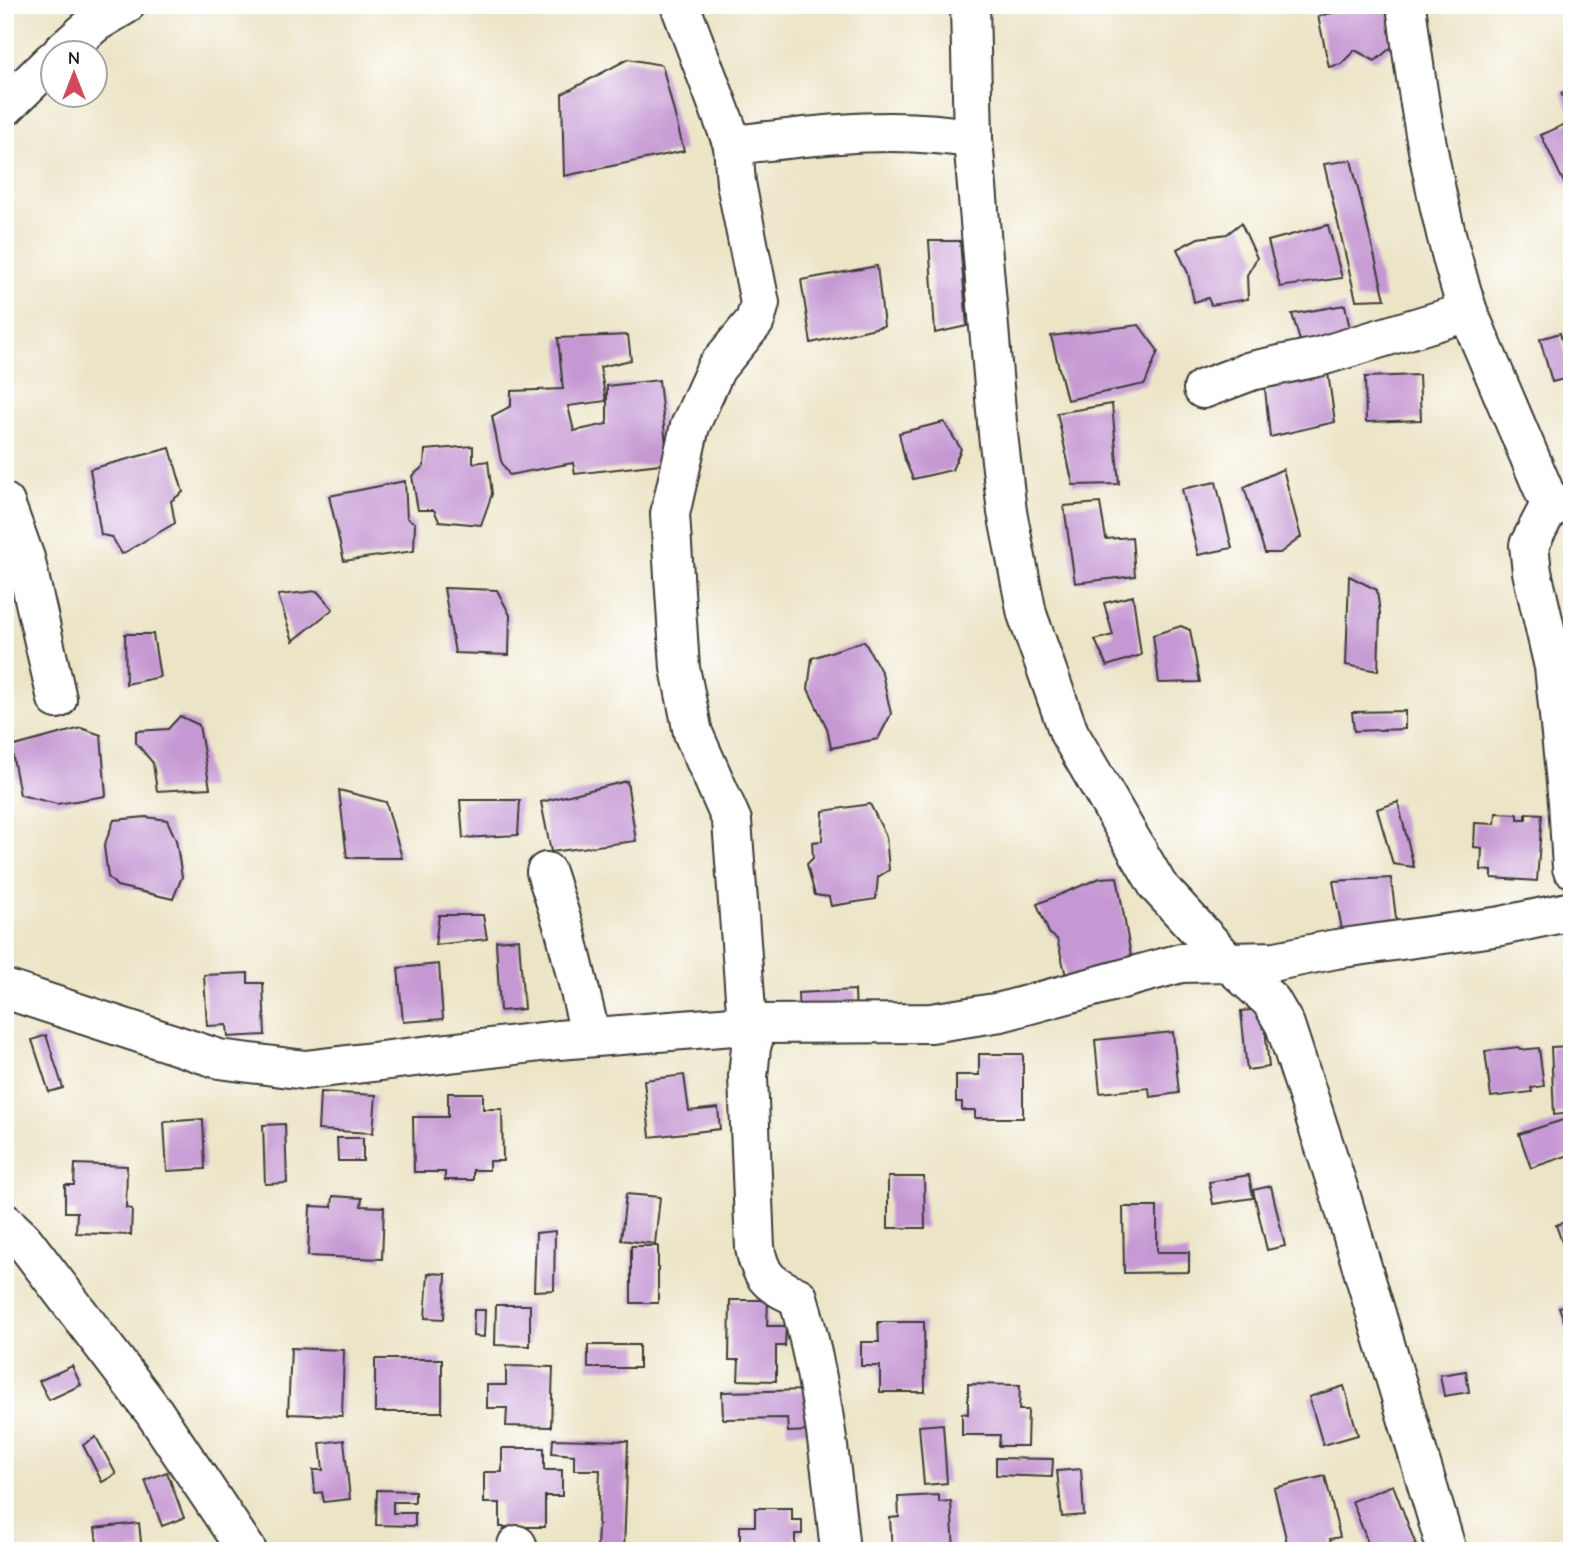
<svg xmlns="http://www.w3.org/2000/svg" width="1577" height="1556" font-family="'Comic Neue',sans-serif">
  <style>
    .building { fill: #c598d3 }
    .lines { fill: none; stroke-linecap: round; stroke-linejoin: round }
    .minor-casing { stroke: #3b3a36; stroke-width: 42 }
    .minor { stroke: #fff; stroke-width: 38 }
  </style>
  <rect width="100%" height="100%" fill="#fff"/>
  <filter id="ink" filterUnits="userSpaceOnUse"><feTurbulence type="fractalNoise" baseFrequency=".0143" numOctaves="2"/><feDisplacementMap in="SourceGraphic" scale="14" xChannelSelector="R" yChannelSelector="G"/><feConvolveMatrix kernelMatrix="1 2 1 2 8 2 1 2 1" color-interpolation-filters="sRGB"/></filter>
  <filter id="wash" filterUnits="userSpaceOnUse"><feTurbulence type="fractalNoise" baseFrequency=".00686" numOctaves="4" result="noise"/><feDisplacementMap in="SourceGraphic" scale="28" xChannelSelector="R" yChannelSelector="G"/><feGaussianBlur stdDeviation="1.57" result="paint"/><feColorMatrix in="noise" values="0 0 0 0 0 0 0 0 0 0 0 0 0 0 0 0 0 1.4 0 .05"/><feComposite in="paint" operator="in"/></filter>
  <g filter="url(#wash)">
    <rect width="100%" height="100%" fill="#ece4c6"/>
    <g id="blocks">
      <g class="building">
        <path d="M1371,5H1391L1405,36L1375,61L1355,50L1341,64L1329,67L1318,16Z"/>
        <path d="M628,59L662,65L684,151L564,176L562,94Z"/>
        <path d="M1572,88V115L1561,93Z"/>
        <path d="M1572,121V181L1565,185L1541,135Z"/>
        <path d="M1351,160L1385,299L1356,300L1324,164Z"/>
        <path d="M1241,223L1257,258L1247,275L1248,299L1211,305L1208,298L1194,302L1188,273L1177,249L1198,238L1227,234Z"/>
        <path d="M1328,225L1342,278L1280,287L1268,241Z"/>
        <path d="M929,241H960L967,326L935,333Z"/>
        <path d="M877,266L884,326L811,343L801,280Z"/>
        <path d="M1345,305L1352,339L1303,351L1292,314Z"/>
        <path d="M1139,325L1158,351L1145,384L1067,400L1051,336Z"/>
        <path d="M1560,333L1572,377L1552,382L1540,339Z"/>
        <path d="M628,335L631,360L600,367L606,401L568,406L574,431L607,424V386L659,380L668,463L575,474L573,463L509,475L501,461L492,416L511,406V391L563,389L558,338Z"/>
        <path d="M1327,366L1335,422L1270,437L1264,379Z"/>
        <path d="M1419,375L1421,420L1366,422L1365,377Z"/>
        <path d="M1112,404L1119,484L1073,485L1057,413Z"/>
        <path d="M944,422L961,449L952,470L913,479L905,460L899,433Z"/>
        <path d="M473,446V463L488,461L492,494L481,525L439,521L434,510H418L412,476L424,466L425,450Z"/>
        <path d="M170,448L183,492L171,501L175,523L122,554L112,537L101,535L90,469Z"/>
        <path d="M1283,469L1301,537L1280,553H1265L1244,487Z"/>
        <path d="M405,481L407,518L415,523L414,551L344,561L329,496Z"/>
        <path d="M1216,482L1232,548L1198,555L1182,489Z"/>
        <path d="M1100,503L1106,539L1132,537L1135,576L1075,583L1064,506Z"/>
        <path d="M1572,526V545H1570L1567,527Z"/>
        <path d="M1349,576L1377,590L1380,613L1378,671L1346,665Z"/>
        <path d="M444,588L497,590L510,615L509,655L455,653Z"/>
        <path d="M317,591L333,609L293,641L278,595Z"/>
        <path d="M1133,596L1141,655L1107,666L1095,640L1113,635L1104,603Z"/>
        <path d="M1181,626L1190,630L1200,682L1159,683L1153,635Z"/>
        <path d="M125,634H153L160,677L126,684Z"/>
        <path d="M864,641L882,673L891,714L878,739L831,748L827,728L808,689L812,658Z"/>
        <path d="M1405,711V729L1354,731L1352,712Z"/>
        <path d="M180,716L199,725L210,788L157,791L153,763L136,743V731L168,729Z"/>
        <path d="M81,728L101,735L106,796L57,804L20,795L11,747Z"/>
        <path d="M627,781L636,841L551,852L541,802Z"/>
        <path d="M339,790L386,802L402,858H347Z"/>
        <path d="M460,800H520L518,835L463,838Z"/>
        <path d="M1398,802L1414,867L1393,864L1377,809Z"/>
        <path d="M870,804L886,836L889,870L878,877L876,899L831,906L829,897L815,895L807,864L813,858L812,842L822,841L823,811Z"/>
        <path d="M1496,813L1518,814V819H1526V813L1542,814L1537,881L1492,878V871L1481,870L1482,848L1474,847L1475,823L1495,824Z"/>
        <path d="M146,817L167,820L176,840L182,877L173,899L117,886L108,877L104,846L114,820Z"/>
        <path d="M1117,877L1131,956L1067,980L1057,939L1049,933L1037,904L1100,878Z"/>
        <path d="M1391,878L1397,926L1342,930L1333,881Z"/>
        <path d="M439,915H483L487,939L435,945Z"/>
        <path d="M519,939L524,1009L500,1011L496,941Z"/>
        <path d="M439,964L443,1019L403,1022L398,968Z"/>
        <path d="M248,973V983H263L265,1035L228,1037L227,1025L207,1026L204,975Z"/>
        <path d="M855,990L856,1017L799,1019L798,993Z"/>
        <path d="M1263,1009L1269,1067L1247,1070L1241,1011Z"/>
        <path d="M1173,1032L1179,1093L1150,1097L1149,1088L1100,1093L1095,1040Z"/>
        <path d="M46,1035L63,1088L49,1092L32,1040Z"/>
        <path d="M1572,1046V1113L1554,1115L1551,1047Z"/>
        <path d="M1519,1047L1520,1050L1539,1048L1544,1086L1531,1088L1532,1092L1491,1097L1485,1051Z"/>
        <path d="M979,1054H1023V1118H975V1110H962V1102H956V1075H979Z"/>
        <path d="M684,1075L689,1111L718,1108L720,1129L650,1137L644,1080Z"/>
        <path d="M320,1092L376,1095L373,1133L318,1130Z"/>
        <path d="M448,1093H483V1109H502L503,1161H489V1170H473V1180H445V1172H414L413,1117H448Z"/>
        <path d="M203,1119L205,1169L167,1171L164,1122Z"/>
        <path d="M1566,1119L1572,1134V1154L1531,1168L1519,1134Z"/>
        <path d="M285,1124L287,1183L265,1184L263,1125Z"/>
        <path d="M337,1138H363V1161H338Z"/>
        <path d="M75,1164L127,1166L126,1208L132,1209L131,1235L76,1233L77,1212H65V1185H74Z"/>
        <path d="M1249,1175L1253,1198L1213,1204L1209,1182Z"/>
        <path d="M888,1177H924L925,1228H888Z"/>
        <path d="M1271,1186L1285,1246L1267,1250L1253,1190Z"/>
        <path d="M626,1194L660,1197L655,1244L621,1240Z"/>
        <path d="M333,1196L362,1198L361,1206L384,1207L382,1259L308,1256L310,1206L332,1207Z"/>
        <path d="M1123,1207H1157V1252H1189V1272L1124,1273Z"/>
        <path d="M1572,1219V1267L1571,1268L1556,1225Z"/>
        <path d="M555,1231L554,1290L534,1291L536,1233Z"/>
        <rect x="631" y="1246" width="27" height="57"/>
        <path d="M428,1273L446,1274L444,1319L425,1318Z"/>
        <path d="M730,1300H768L767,1326H786L785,1346H776V1381L738,1380L739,1360H729Z"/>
        <path d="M1572,1303V1341H1571L1559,1307Z"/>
        <path d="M496,1305H530V1346L495,1345Z"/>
        <path d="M474,1310H485L484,1337L473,1336Z"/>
        <path d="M878,1322H924L925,1392H880V1366H861V1342H879Z"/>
        <rect x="588" y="1345" width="51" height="23"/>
        <path d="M291,1348L344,1350L342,1416L288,1414Z"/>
        <rect x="375" y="1359" width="67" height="53"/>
        <path d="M72,1366L81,1385L49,1400L39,1381Z"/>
        <path d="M506,1366L553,1367L551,1427L506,1426L507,1408H487V1385H506Z"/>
        <path d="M1466,1371L1469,1392L1444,1396L1440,1375Z"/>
        <path d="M968,1384L1020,1385L1019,1410H1028L1027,1446H999L1000,1435H962V1413L968,1414Z"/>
        <path d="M1344,1386L1358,1435L1323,1445L1309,1397Z"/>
        <path d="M811,1390L812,1431L788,1432L787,1418L723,1419L722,1392Z"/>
        <path d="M943,1424L947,1483L924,1485L919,1426Z"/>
        <path d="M96,1437L116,1474L102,1482L83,1445Z"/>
        <path d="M553,1439L628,1441L624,1551H597L600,1470H574V1455L552,1453Z"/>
        <path d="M344,1440L350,1499L324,1502L322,1492L315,1493L313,1470H323L320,1443Z"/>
        <path d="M502,1448H544V1470H562V1496H545V1527H500V1503H484V1472H502Z"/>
        <path d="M996,1458L1053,1459L1052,1477L996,1475Z"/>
        <path d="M1081,1469L1084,1515L1062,1517L1057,1471Z"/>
        <path d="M167,1472L184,1518L162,1526L145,1480Z"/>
        <path d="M1325,1476L1340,1537L1330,1539L1333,1551H1289L1274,1488Z"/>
        <path d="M1393,1485L1416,1545L1402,1551H1371L1352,1501Z"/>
        <path d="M377,1490L415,1491V1502H393V1513H415V1526L376,1525Z"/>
        <path d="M939,1495V1502L951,1501L954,1551H892L890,1518L899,1517L898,1497Z"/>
        <path d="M755,1508H792V1520H802V1534H795V1551H749V1542H740V1526H755Z"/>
        <path d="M139,1523L142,1551H98L95,1528Z"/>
      </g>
    </g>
  </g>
  <g filter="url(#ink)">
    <use href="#blocks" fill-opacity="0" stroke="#3b3a36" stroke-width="2"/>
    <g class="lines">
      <defs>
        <g id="minor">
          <path d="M680,5L733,145L736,183L760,303L755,321L716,368L690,426L670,514L680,668L693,733L732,821L747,1024"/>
          <path d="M970,5L973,139L998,434L1007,512L1027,614L1069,733L1158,886L1228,962L1271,1001L1285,1025L1342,1200L1447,1551"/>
          <path d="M62,52L95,23L125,5"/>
          <path d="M5,107L52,61"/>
          <path d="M733,145C812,136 894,124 973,139"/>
          <path d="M1468,312L1550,505"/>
          <path d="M1203,389L1251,371L1318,357L1468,312C1436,212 1419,109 1406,5"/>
          <path d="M1572,502L1553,507L1550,505L1529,545L1532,572L1554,667L1568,802L1572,868"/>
          <path d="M5,503L25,558L57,699"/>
          <path d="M546,872L566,934L591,1037"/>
          <path d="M5,989L219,1059L305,1070L558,1040L758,1024"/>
          <path d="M5,1223L23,1240L154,1412L247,1551"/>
          <path d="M517,1545L518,1551"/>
          <path d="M840,1551C831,1465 822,1380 798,1297C770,1284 761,1279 755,1248L748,1077L751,1047L758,1024L931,1023L1001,1012L1181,963L1276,961L1336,949L1501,926L1572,911"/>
        </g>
      </defs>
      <use href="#minor" class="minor-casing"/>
      <use href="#minor" class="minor"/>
    </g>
  </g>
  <rect width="1577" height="1556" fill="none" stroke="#fff" stroke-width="28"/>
  <g transform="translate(74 74)"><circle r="33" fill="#ffffff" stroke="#a4a4a4" stroke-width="2"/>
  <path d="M0-5L12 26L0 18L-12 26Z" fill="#d1495b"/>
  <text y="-10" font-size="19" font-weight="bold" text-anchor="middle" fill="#1c1c1c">N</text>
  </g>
</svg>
